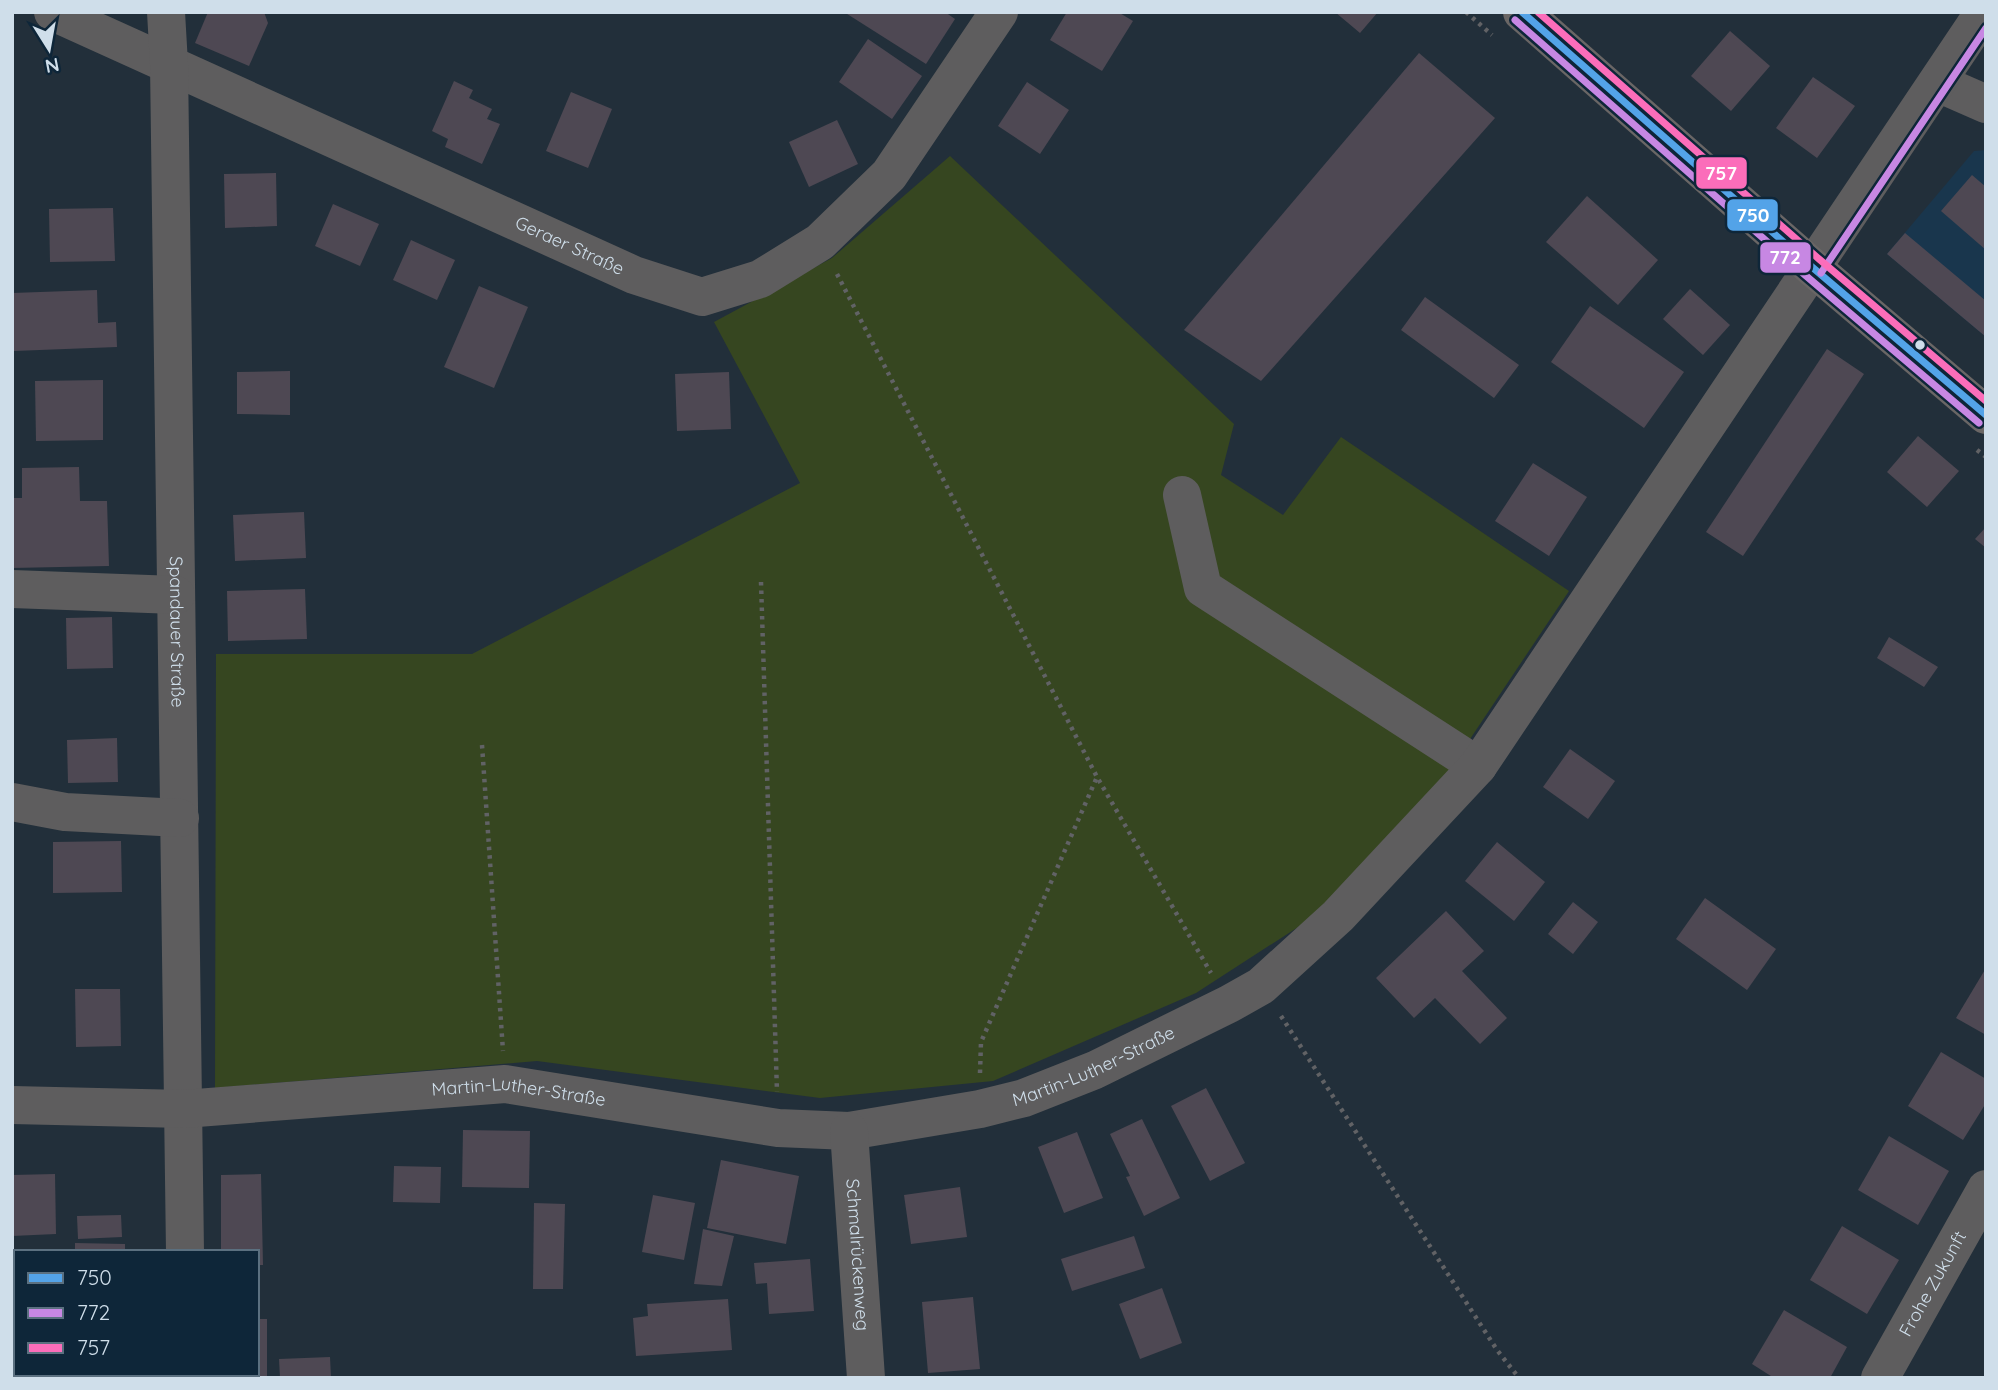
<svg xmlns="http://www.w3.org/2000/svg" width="1998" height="1390" font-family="Quicksand,sans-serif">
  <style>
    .built { fill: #19364d }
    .green { fill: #364620 }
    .building { fill: #4e4853 }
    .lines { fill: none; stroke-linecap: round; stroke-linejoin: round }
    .path { stroke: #616265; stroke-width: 4.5; stroke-dasharray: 3.5 5; stroke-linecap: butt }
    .minor { stroke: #5e5d5e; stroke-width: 38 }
    .major { stroke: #6a6665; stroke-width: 38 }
    .bus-1-casing { stroke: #0e2639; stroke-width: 12 }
    .bus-2-casing { stroke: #0e2639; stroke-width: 12 }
    .bus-3-casing { stroke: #0e2639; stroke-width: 12 }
    .bus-1 { stroke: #53a3e8; stroke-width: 7 }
    .bus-2 { stroke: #c787e3; stroke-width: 7 }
    .bus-3 { stroke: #fb6dba; stroke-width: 7 }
    .bus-dot { fill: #cfdeea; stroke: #0e2639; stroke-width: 2.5 }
    .labels { text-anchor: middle; stroke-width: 5; stroke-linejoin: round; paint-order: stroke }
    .street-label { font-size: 18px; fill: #cfdeea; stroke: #0e2639 }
    .line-badge { stroke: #0e2639; stroke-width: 2.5 }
    .badge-label { font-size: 19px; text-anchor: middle; font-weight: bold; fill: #fff }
  </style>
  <rect width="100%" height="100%" fill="#222f3a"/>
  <path class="built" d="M1986,150V337L1887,254L1974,151Z"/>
  <path class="green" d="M950,156L1234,424L1221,475L1283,515L1341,437L1569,591L1444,778L1329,907L1196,993L993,1081L820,1098L537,1061L215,1088L216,654H472L800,483L714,322L832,258Z"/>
  <g class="building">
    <path d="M208,12H264L268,23L249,66L195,43Z"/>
    <path d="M844,12H945L955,19L926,64Z"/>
    <path d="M1067,12H1118L1133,21L1102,71L1050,40Z"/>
    <path d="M1335,12H1378L1360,33Z"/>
    <path d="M1730,31L1770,66L1731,111L1691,76Z"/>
    <path d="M868,39L922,76L892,119L839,82Z"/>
    <path d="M1419,53L1495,118L1261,381L1184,330Z"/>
    <path d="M1813,77L1855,106L1817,158L1776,128Z"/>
    <path d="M454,81L473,90L469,98L492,109L487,119L500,124L482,164L445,147L448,139L432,131Z"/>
    <path d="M1027,82L1069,110L1040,154L998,126Z"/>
    <path d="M571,92L612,109L588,168L546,151Z"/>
    <path d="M837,120L858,164L809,187L789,142Z"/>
    <path d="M276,173L277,226L225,228L224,174Z"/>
    <path d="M1972,175L1986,187V250L1941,211Z"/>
    <path d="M1587,196L1658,260L1618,305L1546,242Z"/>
    <path d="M333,204L379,224L360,266L315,246Z"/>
    <path d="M113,208L115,261L50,262L49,209Z"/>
    <path d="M1905,233L1986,301V337L1887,254Z"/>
    <path d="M411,240L455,260L437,300L393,280Z"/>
    <path d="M479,286L528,307L494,388L444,367Z"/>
    <path d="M1690,289L1730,325L1703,355L1663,319Z"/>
    <path d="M97,290L98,323L116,322L117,347L14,351L12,293Z"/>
    <path d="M1425,297L1519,365L1494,398L1401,330Z"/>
    <path d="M1590,306L1684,372L1644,428L1551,362Z"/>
    <path d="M1827,349L1864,374L1743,556L1706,532Z"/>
    <path d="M290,371V415L237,414V372Z"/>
    <path d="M729,372L731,429L677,431L675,374Z"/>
    <path d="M103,380V440L36,441L35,381Z"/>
    <path d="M1918,436L1959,471L1927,507L1887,472Z"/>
    <path d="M1533,463L1587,497L1549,556L1495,521Z"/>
    <path d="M79,467L80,501H107L109,566L12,568V498H22V468Z"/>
    <path d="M304,512L306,558L235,561L233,515Z"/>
    <path d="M1986,527V548L1975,539Z"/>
    <path d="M305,589L307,639L228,641L227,591Z"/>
    <path d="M112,617L113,668L67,669L66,618Z"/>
    <path d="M1889,637L1938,667L1924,687L1877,658Z"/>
    <path d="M117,738L118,782L68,783L67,740Z"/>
    <path d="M1570,749L1615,781L1588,819L1543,787Z"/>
    <path d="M121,841L122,892L53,893V842Z"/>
    <path d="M1497,842L1545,882L1514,921L1465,881Z"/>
    <path d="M1705,898L1776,949L1747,990L1676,939Z"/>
    <path d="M1573,902L1598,922L1573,954L1548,934Z"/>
    <path d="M1446,911L1484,951L1462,971L1507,1018L1480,1044L1435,998L1414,1018L1376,978Z"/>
    <path d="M1986,968V1035L1956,1018Z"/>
    <path d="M75,989H120L121,1046L76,1047Z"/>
    <path d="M1941,1052L1986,1079V1103L1963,1140L1908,1106Z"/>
    <path d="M1206,1088L1245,1163L1210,1181L1171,1106Z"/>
    <path d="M1142,1119L1180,1198L1144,1216L1126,1177L1130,1176L1110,1134Z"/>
    <path d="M463,1130L530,1131L529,1188L462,1187Z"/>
    <path d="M1077,1132L1103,1198L1064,1213L1038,1147Z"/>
    <path d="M1889,1136L1949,1171L1918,1225L1858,1190Z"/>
    <path d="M721,1160L799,1176L786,1244L707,1228Z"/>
    <path d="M394,1166L441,1167L440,1203L393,1202Z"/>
    <path d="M55,1174L56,1234L12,1236V1175Z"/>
    <path d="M261,1174L263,1265H257V1252H221V1175Z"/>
    <path d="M960,1187L967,1237L911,1244L904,1195Z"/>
    <path d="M653,1195L695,1203L684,1260L642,1252Z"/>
    <path d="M534,1203L565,1204L563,1289H533Z"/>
    <path d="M121,1215L122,1237L78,1239L77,1216Z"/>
    <path d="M1842,1226L1899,1260L1867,1314L1810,1280Z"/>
    <path d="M703,1229L734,1236L722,1286L694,1284Z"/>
    <path d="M1134,1236L1145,1268L1072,1291L1061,1259Z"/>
    <path d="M75,1243L125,1244V1252H75Z"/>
    <path d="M810,1259L814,1311L769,1314L767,1283L756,1284L754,1263Z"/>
    <path d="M1162,1288L1182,1343L1140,1359L1119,1304Z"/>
    <path d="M973,1297L980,1369L928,1373L922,1302Z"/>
    <path d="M728,1299L732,1350L636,1356L633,1318L648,1316L647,1304Z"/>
    <path d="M1784,1310L1847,1347L1830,1378H1774L1752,1364Z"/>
    <path d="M257,1319H267V1378H220V1374H257Z"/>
    <path d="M330,1357L331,1378H280L279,1359Z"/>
  </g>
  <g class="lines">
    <g class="path">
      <path d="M1466,12L1492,35"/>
      <path d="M837,274L1097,777L1211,973"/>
      <path d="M1977,450L1986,457"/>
      <path d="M761,582L777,1092"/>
      <path d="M482,745L503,1051"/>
      <path d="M1281,1016L1497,1350L1519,1378"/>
      <path d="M980,1073L981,1042L1097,777"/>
    </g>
    <g class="minor">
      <path id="s1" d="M53,12L634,275L702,297L760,279L820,242L889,175L999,12"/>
      <path id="s2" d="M166,12L169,64L185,1252"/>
      <path d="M1938,83L1986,104"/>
      <path d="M1182,495L1203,588L1478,766"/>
      <path d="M12,589L176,595"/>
      <path d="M12,802L65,812L180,818"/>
      <path id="s3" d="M12,1105L184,1109L505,1084L778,1128L849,1131L980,1109L1024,1098L1095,1070L1229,1004L1261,986L1338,916L1478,766L1984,12"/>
      <path id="s4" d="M849,1131L866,1378"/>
      <path d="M186,1374V1378"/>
      <path id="s5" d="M1880,1378L1986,1189"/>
    </g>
    <path class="major" d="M1522,12L1812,267L1986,415"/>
    <defs>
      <path id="bus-1" d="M1522,12L1812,267L1986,415"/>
      <g id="bus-2">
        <path d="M1515,20L1805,275L1979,423"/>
        <path d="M1821,273L1986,28"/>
      </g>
      <path id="bus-3" d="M1538,12L1819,259L1986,401"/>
    </defs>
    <use href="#bus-1" class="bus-1-casing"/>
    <use href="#bus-2" class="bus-2-casing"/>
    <use href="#bus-3" class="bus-3-casing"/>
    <use href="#bus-1" class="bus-1"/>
    <use href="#bus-2" class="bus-2"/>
    <use href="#bus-3" class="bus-3"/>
  </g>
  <circle class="bus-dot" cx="1920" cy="345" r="6"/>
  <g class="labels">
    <g class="street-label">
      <text dy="6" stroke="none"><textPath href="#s1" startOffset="567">Geraer Straße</textPath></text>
      <text dy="6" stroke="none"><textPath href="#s2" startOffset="620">Spandauer Straße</textPath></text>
      <text dy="6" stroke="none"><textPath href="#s3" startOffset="1096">Martin-Luther-Straße</textPath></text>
      <text dy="6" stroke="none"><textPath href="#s3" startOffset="508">Martin-Luther-Straße</textPath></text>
      <text dy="6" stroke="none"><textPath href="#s4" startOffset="124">Schmalrückenweg</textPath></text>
      <text dy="6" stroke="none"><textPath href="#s5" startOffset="108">Frohe Zukunft</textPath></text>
    </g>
  </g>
  <g class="line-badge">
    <rect x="1695" y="156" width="53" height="34" rx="7" fill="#fb6dba"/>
    <rect x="1726" y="198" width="53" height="34" rx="7" fill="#53a3e8"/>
    <rect x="1759" y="241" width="53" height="33" rx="7" fill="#c787e3"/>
  </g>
  <g class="badge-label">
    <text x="1721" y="180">757</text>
    <text x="1753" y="222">750</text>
    <text x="1785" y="264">772</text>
  </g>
  <rect width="1998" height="1390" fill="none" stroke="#cfdeea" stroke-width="28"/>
  <rect x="14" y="1250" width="245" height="126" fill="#0e2639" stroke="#5b7080" stroke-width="2"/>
  <rect x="28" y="1273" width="35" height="10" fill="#53a3e8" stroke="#5b7080" stroke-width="2"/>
  <text x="77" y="1285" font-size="21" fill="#cfdeea">750</text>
  <rect x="28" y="1308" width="35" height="10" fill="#c787e3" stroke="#5b7080" stroke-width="2"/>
  <text x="77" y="1320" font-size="21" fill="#cfdeea">772</text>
  <rect x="28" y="1343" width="35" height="10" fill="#fb6dba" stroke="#5b7080" stroke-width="2"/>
  <text x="77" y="1355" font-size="21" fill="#cfdeea">757</text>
  <g transform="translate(49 49) rotate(169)" stroke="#0e2639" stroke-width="5" paint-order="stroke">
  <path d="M0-5L12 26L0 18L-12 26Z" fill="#cfdeea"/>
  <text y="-10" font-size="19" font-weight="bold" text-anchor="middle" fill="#cfdeea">N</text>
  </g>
</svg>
